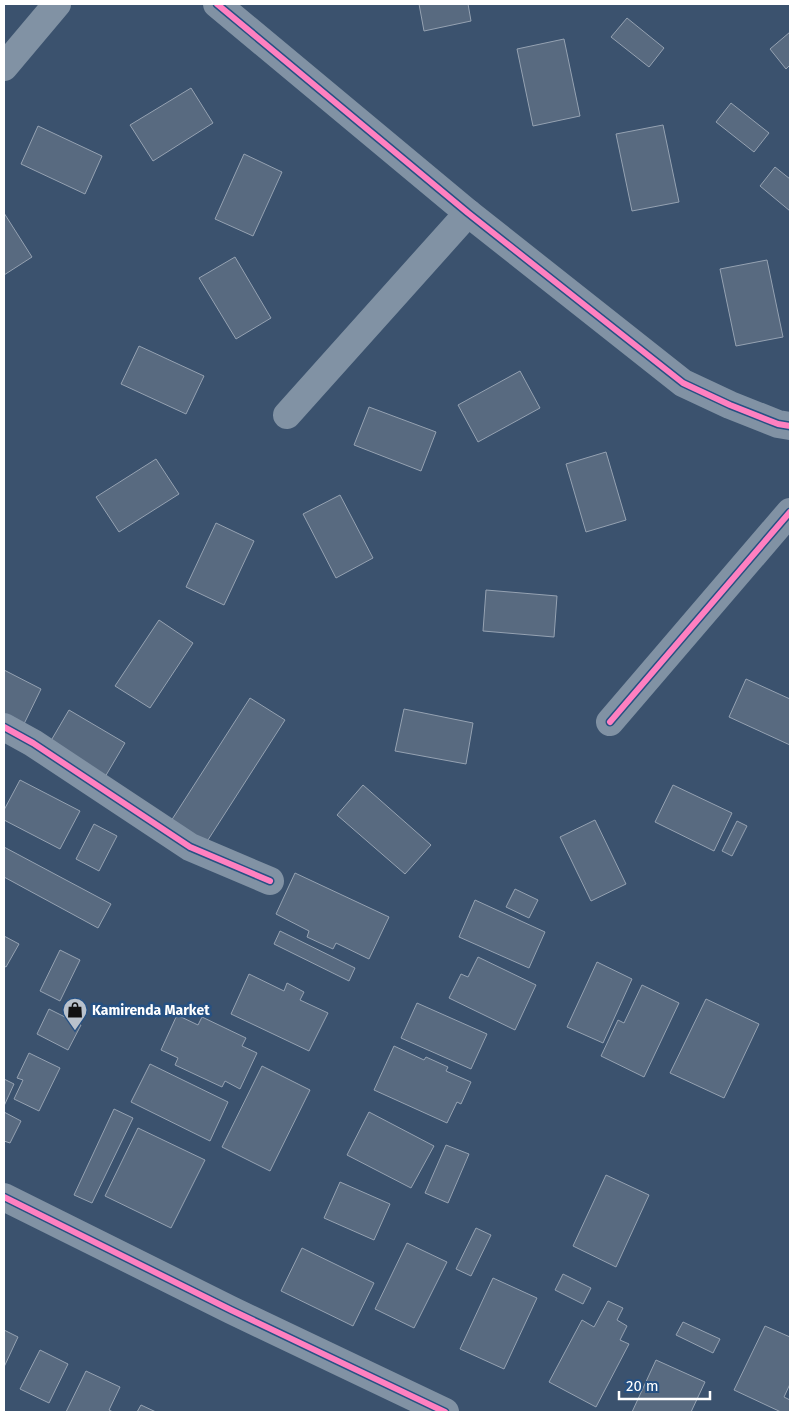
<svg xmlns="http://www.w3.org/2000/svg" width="794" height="1416" font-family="'Fira Sans',sans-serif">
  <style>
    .building { fill: #586a80; stroke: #95a2b2 }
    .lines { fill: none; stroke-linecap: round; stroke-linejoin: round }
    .street { stroke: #8192a4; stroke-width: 28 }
    .cycleway-casing { stroke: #265183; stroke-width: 9 }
    .cycleway { stroke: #ff80c0; stroke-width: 6 }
    .labels { text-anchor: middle; stroke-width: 5; stroke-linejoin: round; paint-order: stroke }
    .poi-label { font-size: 14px; font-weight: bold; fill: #fff; stroke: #265183; text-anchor: start }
  </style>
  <rect width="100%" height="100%" fill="#3b526e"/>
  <g class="building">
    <path d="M419,4H468L471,21L424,31Z"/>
    <path d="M627,18L664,48L649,67L611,37Z"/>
    <path d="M790,32V65L786,69L770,49Z"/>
    <path d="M564,39L580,116L533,126L517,49Z"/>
    <path d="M191,88L213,123L153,161L130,125Z"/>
    <path d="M731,103L769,133L754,152L716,122Z"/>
    <path d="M663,125L679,202L632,211L616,134Z"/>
    <path d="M38,126L102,156L85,194L21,164Z"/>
    <path d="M244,154L282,172L253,236L215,219Z"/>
    <path d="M775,167L790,179V211L760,186Z"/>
    <path d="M4,213L32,257L4,275Z"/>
    <path d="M235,257L271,318L236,339L199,278Z"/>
    <path d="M767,260L783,337L736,346L720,269Z"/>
    <path d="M139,346L204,376L186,414L121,384Z"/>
    <path d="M520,371L540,408L478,442L458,405Z"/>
    <path d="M369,407L436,432L421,471L354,445Z"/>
    <path d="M606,452L626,520L586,532L566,464Z"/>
    <path d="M156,459L179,494L119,532L96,497Z"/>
    <path d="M340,495L373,558L336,578L303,514Z"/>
    <path d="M216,523L254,541L224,605L186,587Z"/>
    <path d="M486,590L557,596L554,637L483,631Z"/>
    <path d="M159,620L193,643L150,708L115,686Z"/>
    <path d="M4,670L41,689L23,726L4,716Z"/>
    <path d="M746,679L790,699V745L729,717Z"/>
    <path d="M250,698L285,720L206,843L171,821Z"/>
    <path d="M404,709L473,723L466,764L395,751Z"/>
    <path d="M69,710L125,743L105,777L49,744Z"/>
    <path d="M20,780L80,811L60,849L4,820V810Z"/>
    <path d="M363,785L431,845L405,874L337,815Z"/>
    <path d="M673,785L732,813L714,851L655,822Z"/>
    <path d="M595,820L626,884L591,901L560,837Z"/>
    <path d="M737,821L747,826L732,856L722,851Z"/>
    <path d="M94,824L117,836L99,871L76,859Z"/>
    <path d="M4,847L111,904L98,928L4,877Z"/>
    <path d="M295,873L389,917L369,959L336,943L333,949L307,937L309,931L276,914Z"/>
    <path d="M515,889L538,900L529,918L506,907Z"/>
    <path d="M475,900L545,932L529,968L459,937Z"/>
    <path d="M280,931L355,968L349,981L274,944Z"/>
    <path d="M4,936L19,944L6,967L4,966Z"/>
    <path d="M60,950L80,960L60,1001L40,991Z"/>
    <path d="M478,957L536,985L515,1030L449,998L461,974L468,977Z"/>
    <path d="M597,962L632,979L603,1043L567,1027Z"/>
    <path d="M249,974L284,991L287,983L304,992L300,1000L328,1013L309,1051L231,1014Z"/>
    <path d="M642,985L679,1003L644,1077L601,1056L618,1020L624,1023Z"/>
    <path d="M706,999L759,1024L724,1098L670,1073Z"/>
    <path d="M417,1003L487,1034L471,1069L401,1038Z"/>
    <path d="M49,1009L81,1025L68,1050L37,1034Z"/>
    <path d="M177,1015L198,1025L202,1017L246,1038L242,1046L257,1053L240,1089L225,1081L222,1087L175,1065L178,1058L161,1050Z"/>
    <path d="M394,1046L424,1060L426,1057L448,1067L446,1071L471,1082L461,1104L457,1102L447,1123L374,1090Z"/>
    <path d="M29,1053L60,1068L39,1111L14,1099L23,1080L17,1078Z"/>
    <path d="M150,1064L228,1102L210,1141L131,1102Z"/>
    <path d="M262,1066L310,1090L270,1171L222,1147Z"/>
    <path d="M4,1079L14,1084L4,1106Z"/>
    <path d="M114,1109L133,1118L92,1203L74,1195Z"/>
    <path d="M4,1112L21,1121L10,1143L4,1141Z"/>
    <path d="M369,1112L434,1146L411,1188L347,1155Z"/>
    <path d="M138,1128L205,1160L171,1228L105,1196Z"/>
    <path d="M446,1145L469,1154L448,1203L425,1193Z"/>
    <path d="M606,1175L649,1195L616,1267L573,1246Z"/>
    <path d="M340,1182L390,1204L374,1240L324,1218Z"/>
    <path d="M476,1228L491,1235L471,1276L456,1269Z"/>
    <path d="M407,1243L447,1262L414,1328L375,1309Z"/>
    <path d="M302,1248L374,1283L353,1326L281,1291Z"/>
    <path d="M563,1274L591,1288L583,1304L555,1290Z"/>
    <path d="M493,1278L537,1298L504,1369L460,1349Z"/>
    <path d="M608,1301L623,1308L617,1320L627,1326L620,1340L629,1344L596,1407L549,1382L582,1320L594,1327Z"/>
    <path d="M683,1322L720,1339L713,1353L676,1335Z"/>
    <path d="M765,1326L790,1337V1384L784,1397L790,1400V1412H781L734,1390Z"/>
    <path d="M4,1330L18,1337L4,1367Z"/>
    <path d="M40,1350L68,1364L49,1403L20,1389Z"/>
    <path d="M656,1360L705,1382L691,1412H632Z"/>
    <path d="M86,1371L120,1387L109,1410L113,1412H66Z"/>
    <path d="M141,1405L156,1412H137Z"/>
  </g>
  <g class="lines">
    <g class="street">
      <path d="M217,4L468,213L683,383L730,405L778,424L790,426"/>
      <path d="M4,67L57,4"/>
      <path d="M287,415L468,213"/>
      <path d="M610,722L790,512"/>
      <path d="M4,727L33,743L190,847L270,881"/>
      <path d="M4,1197L231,1310L445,1412"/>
    </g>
    <defs>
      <g id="cycleway">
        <path d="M217,4L468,213L683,383L730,405L778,424L790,426"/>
        <path d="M610,722L790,512"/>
        <path d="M4,727L33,743L190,847L270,881"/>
        <path d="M4,1197L231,1310L445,1412"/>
      </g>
    </defs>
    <use href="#cycleway" class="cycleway-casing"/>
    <use href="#cycleway" class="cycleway"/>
  </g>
  <defs>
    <symbol id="shop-pin" viewBox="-11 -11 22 30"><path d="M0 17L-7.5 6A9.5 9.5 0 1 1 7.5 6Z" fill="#bac2cc" stroke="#265183"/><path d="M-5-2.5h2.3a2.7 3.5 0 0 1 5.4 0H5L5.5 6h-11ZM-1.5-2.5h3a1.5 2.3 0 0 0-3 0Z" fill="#111"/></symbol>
  </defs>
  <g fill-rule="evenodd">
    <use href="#shop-pin" x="61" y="996" width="28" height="38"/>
  </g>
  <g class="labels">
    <g class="poi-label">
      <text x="92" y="1015">Kamirenda Market</text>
    </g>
  </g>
  <rect width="794" height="1416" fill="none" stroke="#ffffff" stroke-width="10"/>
  <path d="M619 1391v8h91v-8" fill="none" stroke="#ffffff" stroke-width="2.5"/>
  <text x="626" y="1391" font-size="15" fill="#ffffff" stroke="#265183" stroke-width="4" paint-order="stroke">20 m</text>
</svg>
